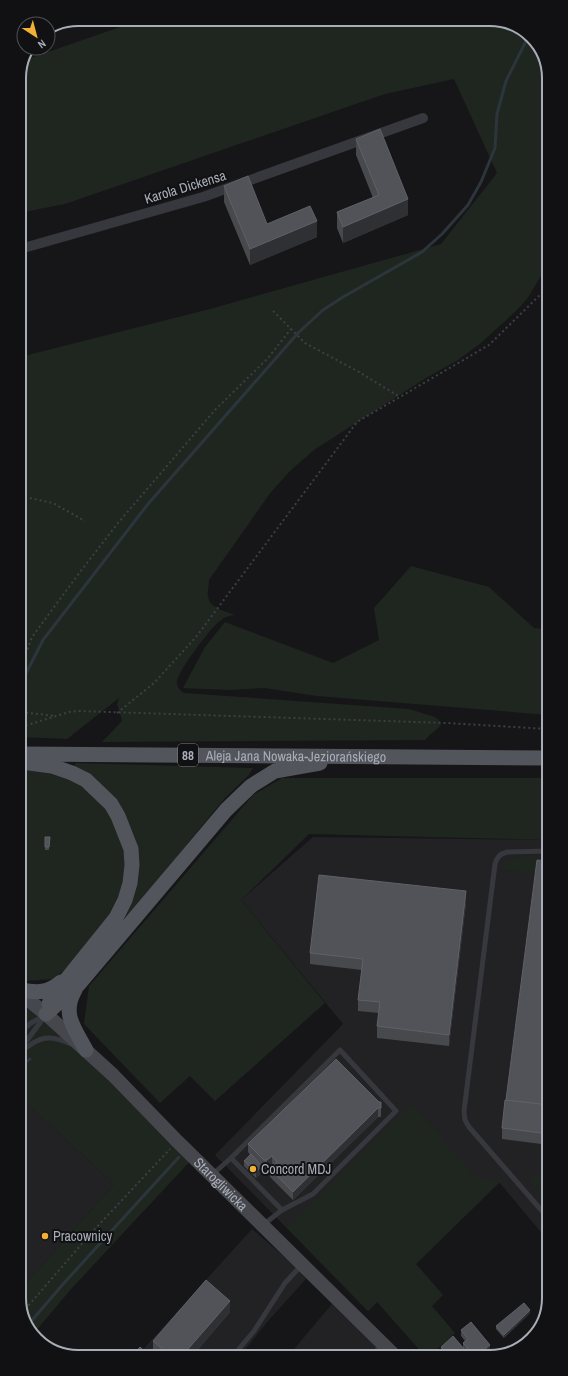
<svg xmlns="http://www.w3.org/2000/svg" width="568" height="1376" font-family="'Archivo Narrow',sans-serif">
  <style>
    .built { fill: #222225 }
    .green { fill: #1e261f }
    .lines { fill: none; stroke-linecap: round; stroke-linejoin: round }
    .stream { stroke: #2c353c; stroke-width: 3 }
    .path { stroke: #3d3f44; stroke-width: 2; stroke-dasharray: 2 3; stroke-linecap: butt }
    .lane { stroke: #37383d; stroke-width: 5 }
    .street { stroke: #37383d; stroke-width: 10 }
    .secondary { stroke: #45474d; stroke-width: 14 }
    .primary { stroke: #53555c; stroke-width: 15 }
    .wall { fill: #47494d }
    .shaded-wall { fill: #2f3033 }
    .building { fill: #525359; stroke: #5f6168 }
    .poi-dot { fill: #f2b134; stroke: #111113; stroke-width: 1.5 }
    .labels { text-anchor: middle; stroke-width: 4; stroke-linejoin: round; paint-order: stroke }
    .shield { fill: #111113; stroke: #7b7e86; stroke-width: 1 }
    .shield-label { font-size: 13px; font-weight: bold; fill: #a8adb8 }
    .street-label { font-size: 14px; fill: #a8adb8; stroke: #111113 }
    .poi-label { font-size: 14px; fill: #a8adb8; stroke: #111113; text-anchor: start }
    .rim { fill: none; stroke: #a8adb8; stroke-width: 2 }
  </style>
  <rect width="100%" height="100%" fill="#161618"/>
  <g class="built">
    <path d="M313,837L548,840L549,1242L499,1182L368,1311L215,1155L343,1024L241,900Z"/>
    <path d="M22,1099L114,1184L22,1288Z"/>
    <path d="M252,1229L295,1266L306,1279L268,1321L240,1356H137Z"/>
    <path d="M332,1304L387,1355H289Z"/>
  </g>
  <g class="green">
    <path d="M143,19H494L526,31L546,59V268L527,299L516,311L481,343L458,360L426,378L314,450L290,471L271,492L209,580C209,585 207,592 208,597C210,608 226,611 234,615C229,616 224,617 220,621C211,627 179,670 177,681C176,687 180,690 184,693L409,709L435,717L440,721L441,725C438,729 429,735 425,740L102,742L122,721L117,704L119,698L67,739L21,737L20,357L210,309L441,244L497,173L454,79L385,94L65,204L19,213V74L25,60Z"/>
    <path d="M411,566L489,587L534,628L547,629L548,715L317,696L264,688L230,690L183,688L205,647L225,622L333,663L379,640L374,608Z"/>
    <path d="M76,763L253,768L248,776L224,799L63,995L110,932L135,844L74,766Z"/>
    <path d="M21,769H36L72,779L97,798L110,813L118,829L125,855L124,876L121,889L116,904L111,914L72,964L53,979L27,981L21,976Z"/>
    <path d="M282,778H548V840L309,834L241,900L325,1003L215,1101L190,1076L160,1103L84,1024L89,986L253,795Z"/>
    <path d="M516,857H548V870L537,875L503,869C505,862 509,859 516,857Z"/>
    <path d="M21,1007L46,1014L193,1158L72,1288L34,1333L22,1317V1288L114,1184L22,1099Z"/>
    <path d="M412,1104L474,1176L500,1182L416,1264L443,1295L432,1306L455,1333L432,1354L424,1355L377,1302L368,1311L287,1228Z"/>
    <path d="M534,1174L543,1175L540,1190L549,1191V1205L531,1183V1176Z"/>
  </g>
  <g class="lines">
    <g class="stream">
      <path d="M21,683L43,640L148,504L298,333L323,310L343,297L422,252L442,234L468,205L481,182L495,148L497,114L506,81L529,35"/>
      <path d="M21,1065L30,1059"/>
      <path d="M28,1325L64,1283L179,1157"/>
    </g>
    <g class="path">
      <path d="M273,311L305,343L359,372L400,397"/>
      <path d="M20,496L53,503L85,521"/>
      <path d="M21,663L25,656L32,637L80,572L118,523L215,410L268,358L291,329"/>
      <path d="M21,712L55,716"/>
      <path d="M117,713L154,683L196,637L357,422L489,345L543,292L547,286"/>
      <path d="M21,727L69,712L78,711L447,723L548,729"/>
      <path d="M22,1313L93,1231L170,1149"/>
    </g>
    <g class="lane">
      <path d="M548,851L507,852C500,854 497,857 495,864L464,1111L465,1120L469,1127L549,1219"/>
      <path d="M21,1031L31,1023L44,1016"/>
      <path d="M21,1046L28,1039L45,1016"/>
      <path d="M21,1052C39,1036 50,1034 71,1044"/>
      <path d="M231,1158L340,1050L396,1111L313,1194L282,1210"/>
      <path d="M213,1174L231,1158L282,1210L263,1225"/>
      <path d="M372,1355L382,1345"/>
      <path d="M233,1356L254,1331L285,1283L298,1269"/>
    </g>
    <path class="street" d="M20,249L203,197L423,118"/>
    <path class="secondary" id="s1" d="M21,994L46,1014L113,1075L177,1141L394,1355"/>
    <g class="primary">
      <path id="s2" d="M21,754L548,758"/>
      <path d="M22,762L52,766L72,773L86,780L111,804L118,816L131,849L132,865L130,883L125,900L116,918L50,1000L49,1005"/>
      <path d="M21,990C38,993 48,993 61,982"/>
      <path d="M75,990C61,1014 75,1029 86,1050"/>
      <path d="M46,1014L79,984L226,810L251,786L275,771L320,763"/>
    </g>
  </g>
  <g class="wall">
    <path d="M356,139L408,215L343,243L337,228V212L373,198L356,155Z"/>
    <path d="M224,186L267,224L317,237L250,265L224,202Z"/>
    <path d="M45,837H50L49,850H45Z"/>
    <path d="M548,861L549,1145L502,1139V1128L506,1100Z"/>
    <path d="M466,903L449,1046L377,1038V1026L379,1013L358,1011V1000L362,970L310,964V953Z"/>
    <path d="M336,1059L381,1108V1117H378L293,1200L270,1177V1169L273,1166L272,1164L267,1169H264L262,1167V1172L256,1178L244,1166V1161L250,1155L248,1152V1144Z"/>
    <path d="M230,1312L194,1354L196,1356H158L153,1352V1341Z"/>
    <path d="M530,1313L504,1338L496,1329V1326Z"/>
    <path d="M461,1330L490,1350L486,1354H465V1351V1354H442L441,1353V1347L463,1348V1343L465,1341L461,1336Z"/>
  </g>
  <g class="shaded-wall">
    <path d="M78,19H84L67,23Z"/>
    <path d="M408,199V215L343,243V227Z"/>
    <path d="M317,221V237L250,265V249Z"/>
    <path d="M466,891V903L449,1046V1035Z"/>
    <path d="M378,1108V1117L293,1200V1192Z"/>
    <path d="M272,1156V1164L267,1169V1160Z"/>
    <path d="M262,1166V1172L256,1178V1172Z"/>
    <path d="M230,1301V1312L192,1356L188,1349Z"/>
    <path d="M530,1310V1313L504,1338V1335Z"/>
    <path d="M490,1345V1350L486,1354H479Z"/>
    <path d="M465,1350V1354H461Z"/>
  </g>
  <g class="building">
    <path d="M380,129L408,199L343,227L337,212L379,195L356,139Z"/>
    <path d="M248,176L267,224L310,206L317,221L250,249L224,186Z"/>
    <path d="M45,837H50L49,847H45Z"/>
    <path d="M537,860L548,861L549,1105L506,1100Z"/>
    <path d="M319,875L466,891L449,1035L377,1026L380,1002L358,1000L363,959L310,953Z"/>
    <path d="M336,1059L379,1102H381V1108H378L293,1192L270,1169L277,1162L272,1156L267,1160H264L248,1144Z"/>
    <path d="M505,1100L549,1105V1134L502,1128Z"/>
    <path d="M251,1154L262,1166L256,1172L244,1161Z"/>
    <path d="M206,1280L230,1301L188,1349L196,1356H171L153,1341Z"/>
    <path d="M524,1303L530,1310L504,1335L496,1326Z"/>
    <path d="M471,1322L490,1345L479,1354H468L465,1350L468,1348L463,1343L468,1339L461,1330Z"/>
    <path d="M453,1336L465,1350L461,1354H447L441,1347Z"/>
    <path d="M140,1347L150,1356H132Z"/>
  </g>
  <g class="poi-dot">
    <circle cx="253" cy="1169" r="4"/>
    <circle cx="45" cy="1236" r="4"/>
  </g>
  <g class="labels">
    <rect class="shield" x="178" y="744" width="20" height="22" rx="3"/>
    <g class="shield-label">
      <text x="188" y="760">88</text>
    </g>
    <g class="street-label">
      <text transform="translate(185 187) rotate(-17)" y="5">Karola Dickensa</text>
      <text dy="5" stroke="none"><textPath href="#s2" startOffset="275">Aleja Jana Nowaka-Jeziorańskiego</textPath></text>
      <text dy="5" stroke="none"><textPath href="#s1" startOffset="276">Starogliwicka</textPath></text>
    </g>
    <g class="poi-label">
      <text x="261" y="1174">Concord MDJ</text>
      <text x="53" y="1241">Pracownicy</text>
    </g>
  </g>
  <path d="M0 0H568V1376H0ZM78 26H490A52 52 0 0 1 542 78V1298A52 52 0 0 1 490 1350H78A52 52 0 0 1 26 1298V78A52 52 0 0 1 78 26Z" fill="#111113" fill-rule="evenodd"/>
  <path class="rim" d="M78 26H490A52 52 0 0 1 542 78V1298A52 52 0 0 1 490 1350H78A52 52 0 0 1 26 1298V78A52 52 0 0 1 78 26Z"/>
  <g transform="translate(36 36) rotate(144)"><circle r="19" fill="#111113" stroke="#4d4f55"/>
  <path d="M0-3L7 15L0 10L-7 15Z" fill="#f2b134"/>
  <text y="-6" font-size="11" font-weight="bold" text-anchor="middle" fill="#a8adb8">N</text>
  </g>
</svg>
